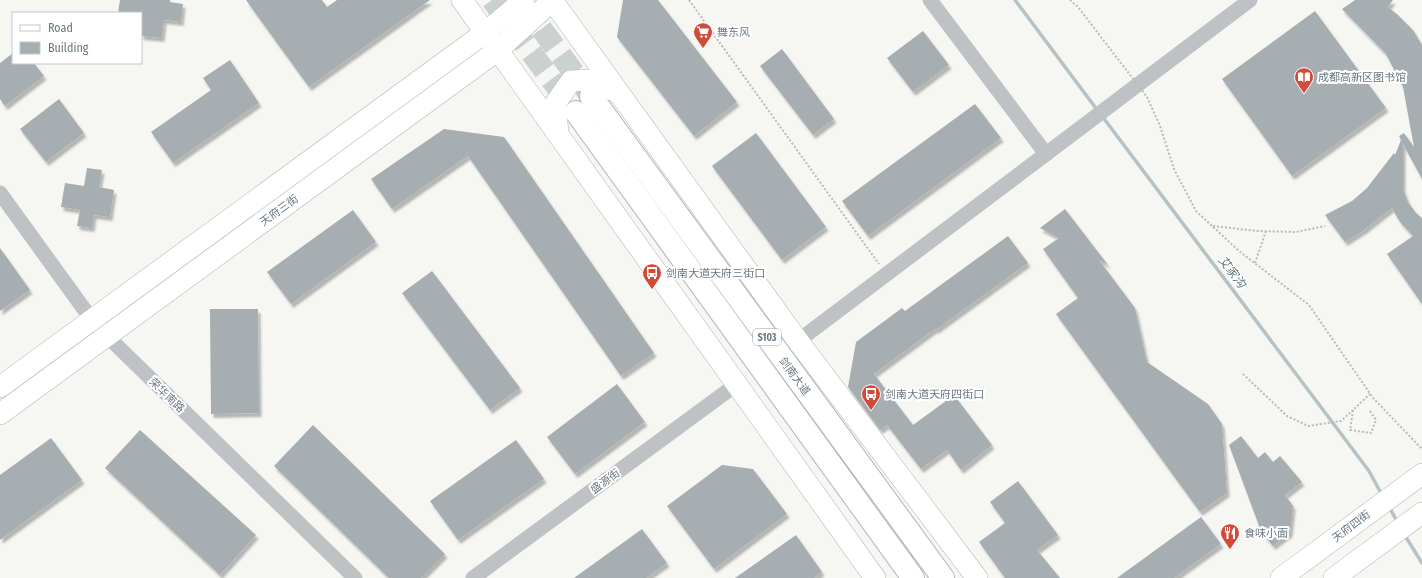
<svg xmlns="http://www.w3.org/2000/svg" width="1422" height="578" font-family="'Fira Sans Condensed','Noto Sans SC',sans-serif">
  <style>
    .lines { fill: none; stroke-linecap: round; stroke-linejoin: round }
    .stream { stroke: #b6c2c5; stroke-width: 3.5 }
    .building { fill: #a6aeb2; filter: url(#shadow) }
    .highway-tunnel { stroke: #cbd0d1; stroke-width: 22; stroke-dasharray: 22 11; stroke-linecap: butt }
    .secondary-casing { stroke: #b0b6b9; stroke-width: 22 }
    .highway-casing { stroke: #b1b6b8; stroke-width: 24 }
    .path { stroke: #b8bbbd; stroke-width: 2; stroke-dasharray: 2 2; stroke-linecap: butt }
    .street { stroke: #bec2c5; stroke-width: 15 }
    .secondary { stroke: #fff; stroke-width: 21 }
    .highway { stroke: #fff; stroke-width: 22 }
    .path-bridge { stroke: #b8bbbd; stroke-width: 2; stroke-dasharray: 2 2; stroke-linecap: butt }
    .labels { text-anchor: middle; stroke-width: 4; stroke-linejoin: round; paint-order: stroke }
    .shield { fill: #fff; stroke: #95a1a7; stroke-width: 1 }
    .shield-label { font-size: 10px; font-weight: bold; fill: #687981 }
    .poi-label { font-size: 11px; fill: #687981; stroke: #fff; text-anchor: start }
    .street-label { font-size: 11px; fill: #687981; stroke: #fff }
    .water-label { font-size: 12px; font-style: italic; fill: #647a7e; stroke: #fff }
  </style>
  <defs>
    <filter id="shadow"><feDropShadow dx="2.5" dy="4" stdDeviation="1" flood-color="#0004"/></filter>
  </defs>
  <rect width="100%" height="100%" fill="#f6f6f3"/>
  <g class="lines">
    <g class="stream">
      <path d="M1015,0L1098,111"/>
      <path d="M1102,116L1369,471L1382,495"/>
      <path d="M1389,507L1398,523"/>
      <path d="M1404,534L1422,563"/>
    </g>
  </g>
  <g class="building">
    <path d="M120,0H170V2L183,4L181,22L164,20L162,38L141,36V13H118Z"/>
    <path d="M246,0H322L327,7L337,0H430L309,87Z"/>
    <path d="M623,0H658L737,102L694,136L617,37Z"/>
    <path d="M1355,0H1393L1388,7L1398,15L1413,30L1422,45V179L1403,144V189L1408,202L1416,213L1422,218V304L1387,254L1413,236L1400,222L1392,208L1364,230L1345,242L1325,215L1352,201L1367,188L1394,153L1395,155L1401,140L1399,136L1404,133L1414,147L1403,87L1386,54L1342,9Z"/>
    <path d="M1315,11L1386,108L1292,176L1222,79Z"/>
    <path d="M923,31L949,65L913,92L887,58Z"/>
    <path d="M782,49L834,119L813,135L760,66Z"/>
    <path d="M13,53V63H34L44,76L5,106L0,99V63Z"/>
    <path d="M230,60L259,103L173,163L151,132L211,90L203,78Z"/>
    <path d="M59,99L84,133L46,162L20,129Z"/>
    <path d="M975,104L1001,138L868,236L842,201Z"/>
    <path d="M444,129L504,137L654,353L621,376L468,156L392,209L371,179Z"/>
    <path d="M756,133L826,227L782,260L712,166Z"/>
    <path d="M87,168L102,170L99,187L114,190L110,217L94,215L92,228L77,226L80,210L61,207L65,183L84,186Z"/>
    <path d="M1065,209L1108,265L1099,260L1135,308L1147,362L1208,404L1222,424L1227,493L1200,512L1056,314L1078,298L1043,249L1059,238L1040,228Z"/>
    <path d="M353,210L376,242L291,304L267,272Z"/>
    <path d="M1008,236L1028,263L936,330L935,329L874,374L913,425L954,395L992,445L961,470L947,450L921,469L887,425L880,430L848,387L856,342L902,308L905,311Z"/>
    <path d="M0,248L30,290L0,311Z"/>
    <path d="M432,271L520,388L490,410L402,293Z"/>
    <path d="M210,309H258L259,413L211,414Z"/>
    <path d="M617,384L645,422L575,474L547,437Z"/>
    <path d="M313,425L445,554L421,578H389L274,466Z"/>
    <path d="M140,430L256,535L220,575L105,468Z"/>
    <path d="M1241,436L1258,458L1265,452L1273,462L1280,456L1302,482L1285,495L1293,506L1290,533L1273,546L1261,531L1229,445Z"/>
    <path d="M51,438L82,480L0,540V475Z"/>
    <path d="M516,440L544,479L458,540L430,501Z"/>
    <path d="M722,465L753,469L787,514L714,569L667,506Z"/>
    <path d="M1018,481L1058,535L1037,550L1060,578H1005L979,542L1005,523L990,502Z"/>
    <path d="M1201,517L1221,544L1174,578H1117Z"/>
    <path d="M642,529L667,563L646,578H574Z"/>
    <path d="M796,535L822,572L814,578H735Z"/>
  </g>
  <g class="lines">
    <g class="highway-tunnel">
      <path d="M492,0L574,110"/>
      <path d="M522,2L590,95"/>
    </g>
    <defs>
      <g id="secondary">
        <path d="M462,0L875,578"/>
        <path d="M552,0L798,341L977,578"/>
        <path d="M558,132L555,104L571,81L593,80L616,92"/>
        <path d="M0,387L486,32L524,0"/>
        <path d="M0,414L498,50L553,0"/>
        <path d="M1281,578L1422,474"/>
        <path d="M1334,578L1422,513"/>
      </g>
      <g id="highway">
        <path d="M591,96L943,578"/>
        <path d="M576,112L913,578"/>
      </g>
    </defs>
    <use href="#secondary" class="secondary-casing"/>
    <use href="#highway" class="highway-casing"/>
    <g class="path">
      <path d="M689,0L879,264"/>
      <path d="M1213,226L1257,231L1296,232L1325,226"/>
      <path d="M1255,263L1266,231"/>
      <path d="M1243,374L1287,416L1308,426L1341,421L1353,410"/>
      <path d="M1370,411L1376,420L1371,433L1350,430L1353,410L1370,394"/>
    </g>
    <g class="street">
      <path d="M930,0L1046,154"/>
      <path d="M0,193L92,320L107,336L355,578"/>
      <path d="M798,341L1250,0"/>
      <path d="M473,578L737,384"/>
    </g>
    <use href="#secondary" class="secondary"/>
    <use href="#highway" class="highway"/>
    <path class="path-bridge" d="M1070,0L1078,7L1147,97L1160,126L1174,169L1196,211L1239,251L1309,305L1373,398L1422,449"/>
  </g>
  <defs>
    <symbol id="supermarket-pin" viewBox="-11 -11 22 30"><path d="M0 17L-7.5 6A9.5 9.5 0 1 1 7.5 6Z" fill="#d14b39" stroke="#fff"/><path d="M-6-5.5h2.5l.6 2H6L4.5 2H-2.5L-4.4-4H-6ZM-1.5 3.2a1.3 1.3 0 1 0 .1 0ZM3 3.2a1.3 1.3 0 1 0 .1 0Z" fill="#fff"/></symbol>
    <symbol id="library-pin" viewBox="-11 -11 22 30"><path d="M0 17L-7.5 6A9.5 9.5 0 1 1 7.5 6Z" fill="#d14b39" stroke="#fff"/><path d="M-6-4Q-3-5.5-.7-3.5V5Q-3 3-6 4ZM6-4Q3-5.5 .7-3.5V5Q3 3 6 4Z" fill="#fff"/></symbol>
    <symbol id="bus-pin" viewBox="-11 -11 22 30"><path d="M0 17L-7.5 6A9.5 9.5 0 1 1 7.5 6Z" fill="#d14b39" stroke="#fff"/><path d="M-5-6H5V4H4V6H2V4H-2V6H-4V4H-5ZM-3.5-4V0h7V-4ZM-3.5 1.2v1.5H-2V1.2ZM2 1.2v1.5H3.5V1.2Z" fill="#fff"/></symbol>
    <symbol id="restaurant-pin" viewBox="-11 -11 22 30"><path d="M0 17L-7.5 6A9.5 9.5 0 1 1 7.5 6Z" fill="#d14b39" stroke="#fff"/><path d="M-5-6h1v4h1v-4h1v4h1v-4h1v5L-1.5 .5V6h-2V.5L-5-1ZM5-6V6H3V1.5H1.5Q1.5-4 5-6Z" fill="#fff"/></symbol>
  </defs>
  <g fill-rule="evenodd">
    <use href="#supermarket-pin" x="692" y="21" width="22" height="30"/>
    <use href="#library-pin" x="1293" y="66" width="22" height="30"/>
    <use href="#bus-pin" x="641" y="262" width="22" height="30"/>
    <use href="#bus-pin" x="860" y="383" width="22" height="30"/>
    <use href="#restaurant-pin" x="1219" y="522" width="22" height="30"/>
  </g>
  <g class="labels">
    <rect class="shield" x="753" y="329" width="28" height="16" rx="3"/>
    <g class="shield-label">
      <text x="767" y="341">S103</text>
    </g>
    <g class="poi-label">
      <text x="717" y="36">舞东风</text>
      <text x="1318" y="81">成都高新区图书馆</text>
      <text x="666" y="277">剑南大道天府三街口</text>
      <text x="885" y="398">剑南大道天府四街口</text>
      <text x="1244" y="537">食味小面</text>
    </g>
    <g class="street-label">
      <text transform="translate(279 210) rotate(-36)" y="4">天府三街</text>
      <text transform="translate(795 376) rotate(54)" y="4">剑南大道</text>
      <text transform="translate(167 395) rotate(44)" y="4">荣华南路</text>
      <text transform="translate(605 481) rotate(-36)" y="4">盛源街</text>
      <text transform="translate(1351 526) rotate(-37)" y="4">天府四街</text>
    </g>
    <g class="water-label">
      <text transform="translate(1232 272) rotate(53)" y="4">艾家沟</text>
    </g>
  </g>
  <rect x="12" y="12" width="130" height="52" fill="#ffffff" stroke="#c3c9cd"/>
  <rect x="20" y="25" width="20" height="6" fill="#ffffff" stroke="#c3c9cd"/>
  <text x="48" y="32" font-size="12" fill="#687981">Road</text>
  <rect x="20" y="42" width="20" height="12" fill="#a6aeb2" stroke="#c3c9cd"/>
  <text x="48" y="52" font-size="12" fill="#687981">Building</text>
</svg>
